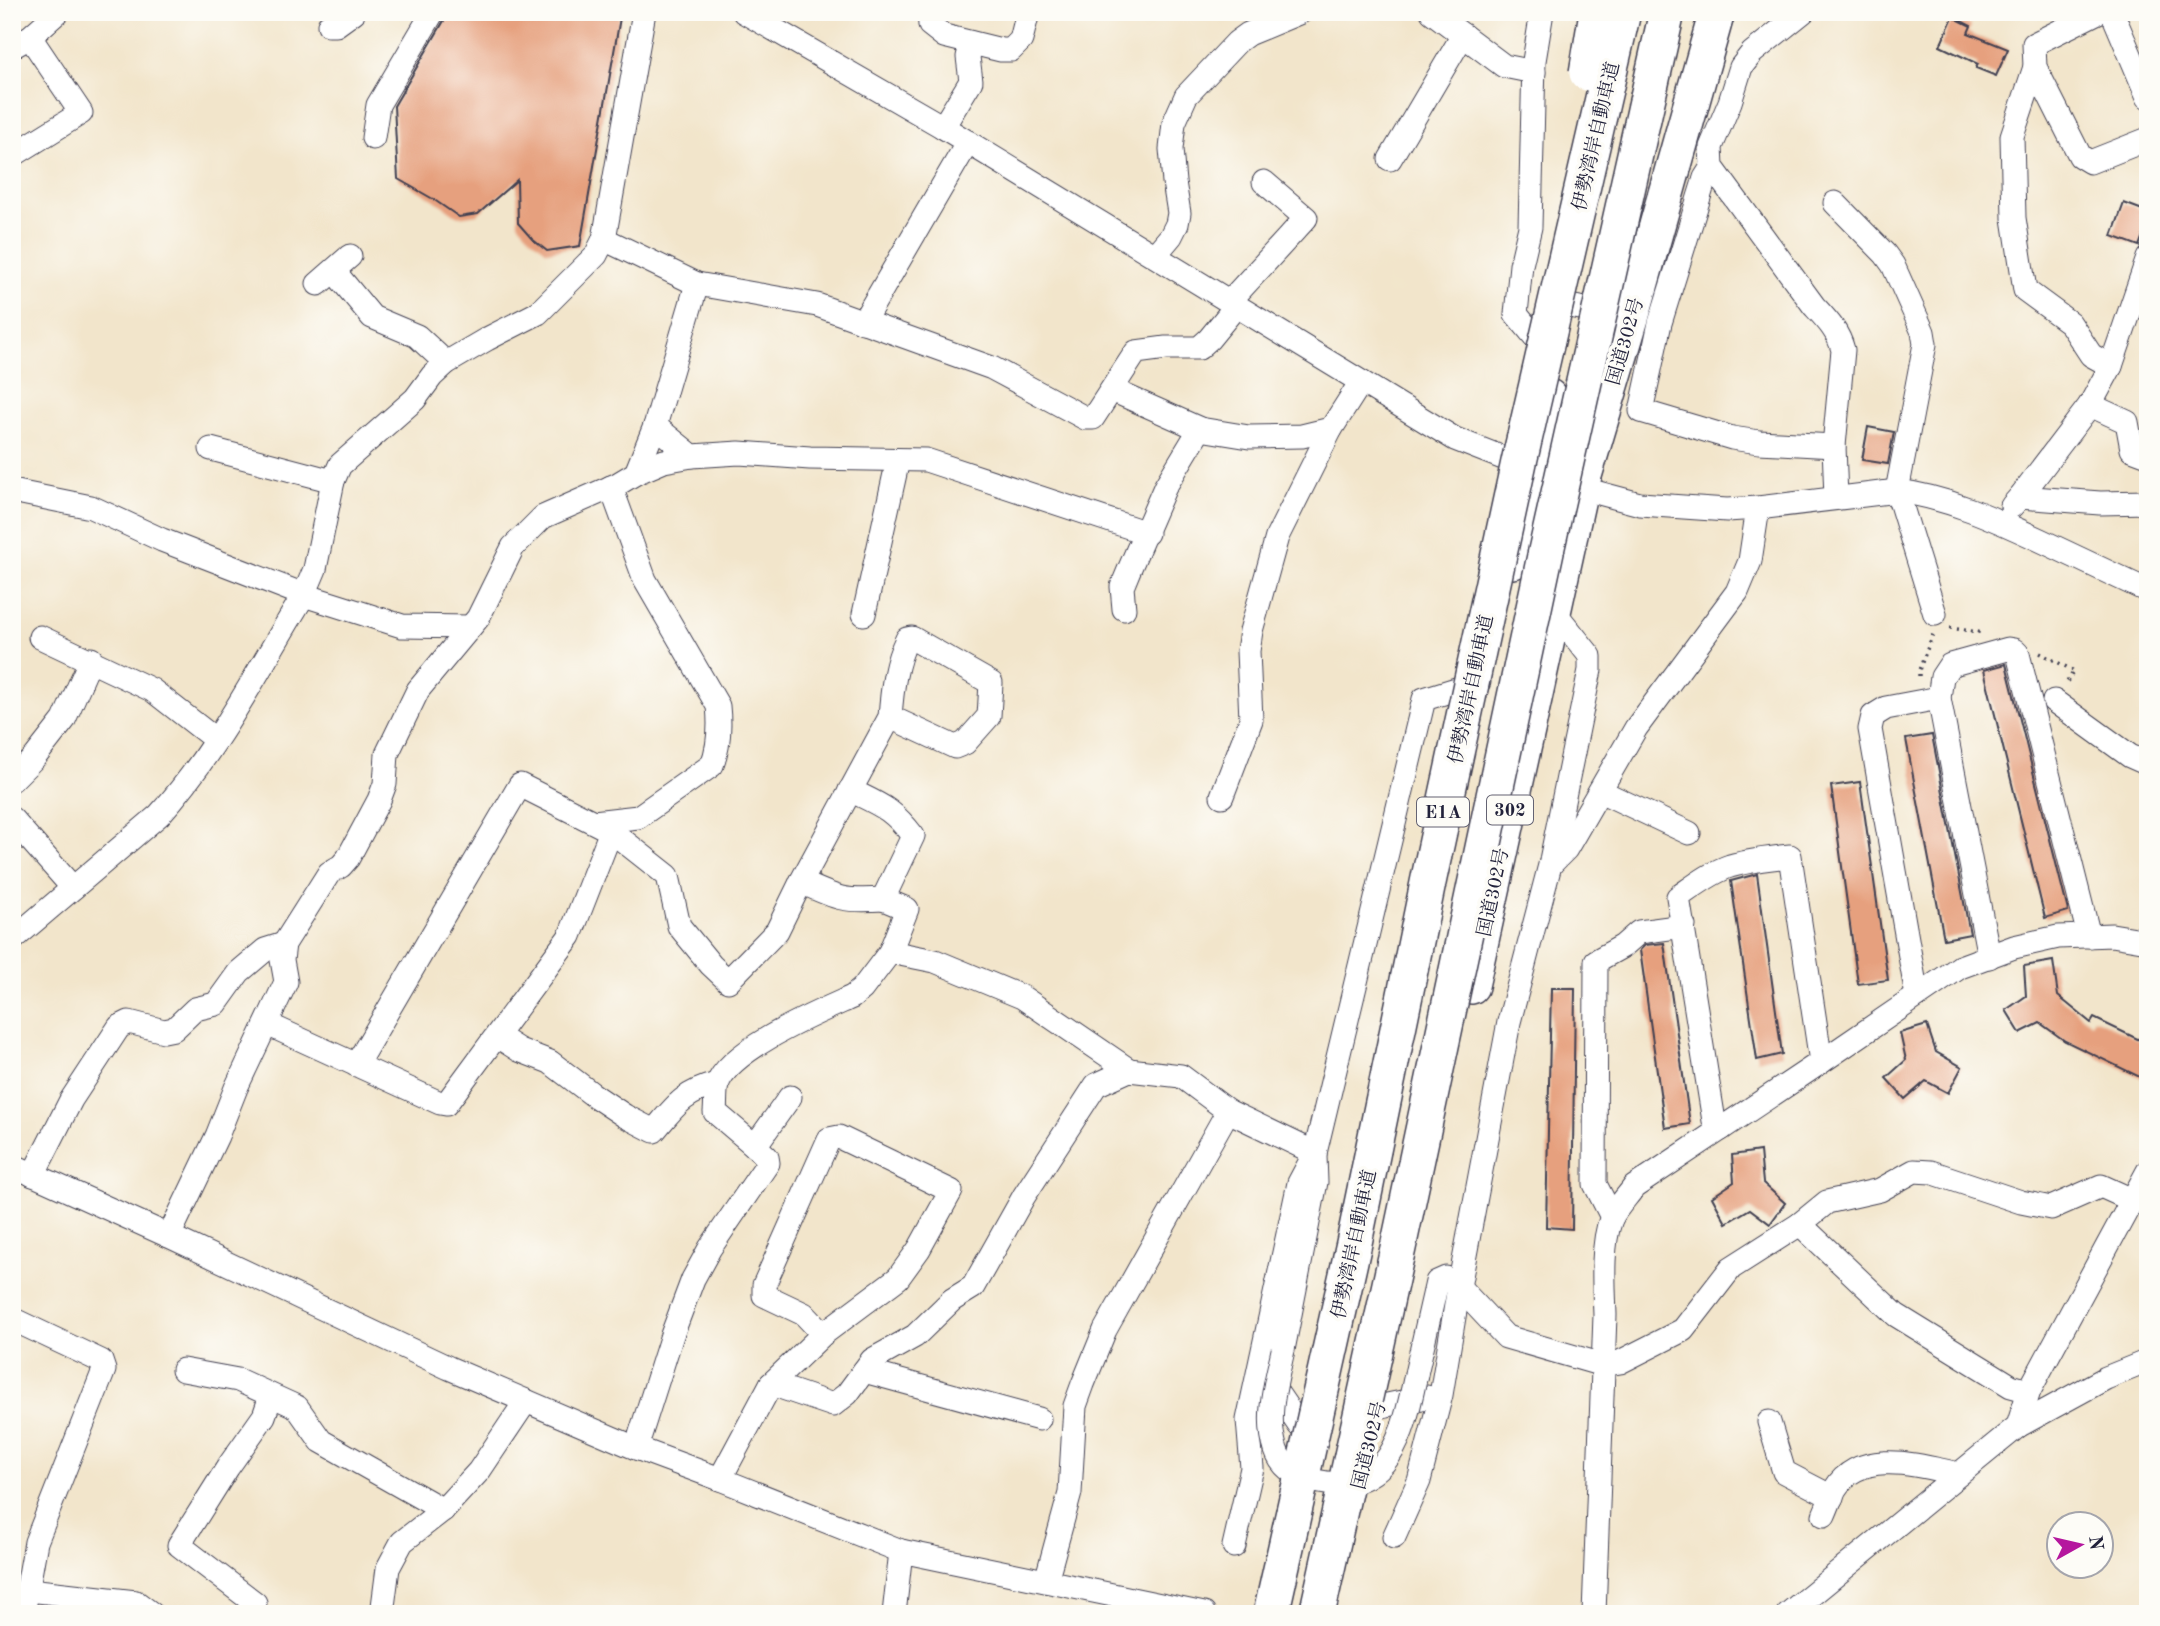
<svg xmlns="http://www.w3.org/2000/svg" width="2160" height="1626" font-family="'Old Standard TT','Noto Serif JP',serif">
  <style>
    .building { fill: #e6a07e }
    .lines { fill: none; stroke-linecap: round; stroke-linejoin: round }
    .minor-casing { stroke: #413f51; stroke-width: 25 }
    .highway-casing { stroke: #413f51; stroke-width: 38 }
    .path { stroke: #413f51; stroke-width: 3.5; stroke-dasharray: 2 5; stroke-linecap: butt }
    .minor { stroke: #fff; stroke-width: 23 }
    .highway { stroke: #fff; stroke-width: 35 }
    .minor-bridge-casing { stroke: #413f51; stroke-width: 25; stroke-linecap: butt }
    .highway-bridge-casing { stroke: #413f51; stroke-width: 38; stroke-linecap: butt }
    .minor-bridge { stroke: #fff; stroke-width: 23 }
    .highway-bridge { stroke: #fff; stroke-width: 35 }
    .labels { text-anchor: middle; stroke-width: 7; stroke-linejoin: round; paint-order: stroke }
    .shield { fill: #fdfcf7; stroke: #646373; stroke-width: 2 }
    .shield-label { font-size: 18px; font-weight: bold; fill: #22223b }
    .street-label { font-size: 19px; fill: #22223b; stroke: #fdfcf7 }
  </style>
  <rect width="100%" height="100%" fill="#fdfcf7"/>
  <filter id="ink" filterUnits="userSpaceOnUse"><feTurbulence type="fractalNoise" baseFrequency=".0143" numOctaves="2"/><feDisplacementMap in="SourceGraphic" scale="14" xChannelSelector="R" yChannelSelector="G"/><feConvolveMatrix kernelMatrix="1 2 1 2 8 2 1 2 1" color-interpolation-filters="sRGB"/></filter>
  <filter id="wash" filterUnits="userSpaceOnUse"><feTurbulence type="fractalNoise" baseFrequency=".00686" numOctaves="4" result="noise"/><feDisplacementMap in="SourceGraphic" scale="28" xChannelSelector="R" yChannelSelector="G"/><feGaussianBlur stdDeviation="1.57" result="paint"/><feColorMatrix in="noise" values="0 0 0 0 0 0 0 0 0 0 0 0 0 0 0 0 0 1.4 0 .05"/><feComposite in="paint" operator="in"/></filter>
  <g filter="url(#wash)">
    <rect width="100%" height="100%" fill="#f2e5cb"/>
    <g id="blocks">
      <g class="building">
        <path d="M447,12H473L490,17L521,12H621L580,246L547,251L532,239L518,223L517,180L478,214L459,217L433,199L398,179L394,106L445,19Z"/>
        <path d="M1953,17L1971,26L1968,33L2008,49L1996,76L1976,68L1978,64L1940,46Z"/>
        <path d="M2124,203L2148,212V222L2139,246L2112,236Z"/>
        <path d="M1868,427L1894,432L1888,464L1862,460Z"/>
        <path d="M2006,664L2068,911L2045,918L1984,670Z"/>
        <path d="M1932,735L1970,934L1944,939L1906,739Z"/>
        <path d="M1860,782L1888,980L1858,984L1831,786Z"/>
        <path d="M1757,874L1782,1054L1757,1060L1731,881Z"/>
        <path d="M1664,943L1690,1124L1665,1128L1640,950L1645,945Z"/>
        <path d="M2053,961L2058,996L2091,1023L2094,1018L2148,1044V1081L2065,1041L2040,1023L2020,1033L2006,1010L2026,996L2024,966Z"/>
        <path d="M1551,988H1575L1572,1229L1546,1227Z"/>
        <path d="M1927,1025L1936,1052L1962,1067L1948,1093L1926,1081L1905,1099L1886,1078L1906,1060L1900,1033Z"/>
        <path d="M1760,1151L1763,1183L1785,1203L1770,1224L1750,1209L1726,1223L1712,1197L1734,1182L1732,1155Z"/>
      </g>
    </g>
  </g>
  <g filter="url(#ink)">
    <use href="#blocks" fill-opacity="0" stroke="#413f51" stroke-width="2"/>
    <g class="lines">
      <defs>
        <g id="minor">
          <path d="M744,12L943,127L1455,439L1531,469"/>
          <path d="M929,12L930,25L944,36L1001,50H1011L1021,40L1028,12"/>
          <path d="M1432,12L1504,66L1534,72"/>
          <path d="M1542,12L1534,61L1530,227L1521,265L1516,314L1550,355"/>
          <path d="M1803,12L1752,53L1741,67L1730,102L1711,147L1712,167L1814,306C1827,320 1838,331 1843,350L1834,446L1836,498"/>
          <path d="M2098,12L2034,44L2035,67L2080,156L2090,162L2148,139"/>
          <path d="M2112,12L2148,97"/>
          <path d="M329,25H336L354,12"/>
          <path d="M12,47L30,37L58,12"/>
          <path d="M2035,67L2012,136L2014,218L2025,290L2070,323L2091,355L2111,366"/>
          <path d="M943,127L971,81L968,57L972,43"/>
          <path d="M373,138L378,105L433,12"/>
          <path d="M12,156L81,113L30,37"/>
          <path d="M1390,159L1463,35"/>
          <path d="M1712,167L1705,178L1660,323L1641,411L1732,438L1759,442L1834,446"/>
          <path d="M1835,203L1885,254L1893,265L1923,332L1925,344L1897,491L1935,614"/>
          <path d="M604,239L697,284L817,305L992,368L1085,418H1093L1136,352L1166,348H1199L1209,339L1236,306"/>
          <path d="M1155,255L1171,236L1177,224L1179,213L1174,182L1171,149L1174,123L1186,96L1237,42L1248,34L1301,12"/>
          <path d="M334,271L372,317L417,336L446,363"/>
          <path d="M318,284L350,256"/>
          <path d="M1229,302L1306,218L1264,182"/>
          <path d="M1564,305L1612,314"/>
          <path d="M863,322L968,142"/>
          <path d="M1112,390L1200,429L1165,487L1129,570L1122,587L1124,609"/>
          <path d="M2090,405L2127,422L2132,449L2148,455"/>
          <path d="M655,426L692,456L739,453L810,458L926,460L1147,533"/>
          <path d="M1200,429L1249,437L1302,436L1331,429L1361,382"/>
          <path d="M211,449L333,481"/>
          <path d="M636,473L664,461L692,456"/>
          <path d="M1569,485L1640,504L1727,510L1758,508L1897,491C1947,497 1995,519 2040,540C2076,557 2112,574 2148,591"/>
          <path d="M12,491L91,507L162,540L304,595L402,626L469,627"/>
          <path d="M2020,497L2090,405L2111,366L2148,258"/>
          <path d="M2012,506L2020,497L2100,503L2148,502"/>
          <path d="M864,614L898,460"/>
          <path d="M40,637L152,690L216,740"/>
          <path d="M2054,701L2130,756L2148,764"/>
          <path d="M12,780L35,757L64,720L91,659"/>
          <path d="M850,790C880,805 892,808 913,836L883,899L907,909L890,952L935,961L1022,997L1129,1070"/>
          <path d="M1600,791L1689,833"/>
          <path d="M1222,796L1251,720L1248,651L1251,631L1277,537L1331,429"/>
          <path d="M12,819L73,888"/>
          <path d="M594,822L638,817L712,765C719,747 720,725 718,706L645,580L611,487"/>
          <path d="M611,831L668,876L679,926L711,965L728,981L777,931L801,882L890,717C892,690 895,663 907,639L912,638L991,683L989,716L965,743L955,747L890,717"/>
          <path d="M1551,864L1566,849L1636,728L1737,592L1750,561L1758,508"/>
          <path d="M801,882C836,898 843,902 883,899"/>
          <path d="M12,940L159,815C218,750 258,669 304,595L315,569L333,481L340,465L415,399L432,376L446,363L487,339L538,313L596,255L604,239L644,12"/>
          <path d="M1989,957L1939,698L1942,677L1950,665L2008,649L2014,650L2018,654L2089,936"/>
          <path d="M1917,996L1870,729L1873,716L1886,708L1939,698"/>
          <path d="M267,1024L440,1103L446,1104L570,936L611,831L520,785L356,1065"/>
          <path d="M497,1036L519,1050L550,1062L592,1094L625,1116L654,1131C675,1106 684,1092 717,1084"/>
          <path d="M1721,1129L1714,1121L1678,897C1694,886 1712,872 1730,866C1750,860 1770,858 1790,856L1821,1062"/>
          <path d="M755,1146L715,1112C716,1103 715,1092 717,1085C729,1049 819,1012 852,997L862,989L890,952"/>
          <path d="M12,1165L169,1236L449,1368L631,1446L720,1479L901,1551L1204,1614"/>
          <path d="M33,1175L71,1100L119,1027L129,1022L164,1031L174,1029L195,1009L216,1004L239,972L265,950L284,944"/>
          <path d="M1612,1217L1595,1184L1596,961L1623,946L1639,932L1684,926"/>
          <path d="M1800,1224L1896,1315L2011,1386L2029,1391"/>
          <path d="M169,1236L217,1136L236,1088L286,982L282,960L284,944L329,873L341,866L348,858L379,800L385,784L387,754L418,690L478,618L513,547L543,517L616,485L636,473L655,426L697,284"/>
          <path d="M12,1319L101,1361L104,1370L36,1542L23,1614"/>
          <path d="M1283,1350L1316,1182L1315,1156"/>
          <path d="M183,1370L238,1380L297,1407L321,1441L443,1510"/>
          <path d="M864,1371L1039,1419"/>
          <path d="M1416,1374L1437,1282L1446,1278L1459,1287L1506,1337L1603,1365L1620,1362L1683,1330L1731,1268L1800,1224L1827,1202L1880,1190L1914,1171L1931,1172L2021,1202L2051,1208L2101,1186L2132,1200"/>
          <path d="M1267,1378L1299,1425"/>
          <path d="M771,1384L833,1405L847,1394L872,1360L915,1336L952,1300L973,1287L1024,1196L1096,1085L1129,1070L1181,1076L1228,1111L1315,1153"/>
          <path d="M1377,1407L1427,1397"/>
          <path d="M1769,1422L1784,1472L1832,1497"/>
          <path d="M2018,1426L2106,1378L2148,1361"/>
          <path d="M636,1448L672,1335L693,1279L710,1248L768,1163L767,1157L755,1146L790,1097"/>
          <path d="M720,1479L771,1384L823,1334L898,1278L919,1249L951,1191L839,1137L829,1139L764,1285V1295L804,1314L823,1334"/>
          <path d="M1824,1515C1828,1506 1831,1497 1835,1489C1861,1447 1920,1466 1959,1474"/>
          <path d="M1394,1537L1419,1481L1441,1395L1459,1287L1509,1022L1550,865L1590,670V656L1553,610"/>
          <path d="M1234,1546L1252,1468L1248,1420L1299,1183L1315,1153L1424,699L1479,682"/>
          <path d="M1046,1581L1070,1493L1075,1406L1083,1384L1105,1330L1228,1111"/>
          <path d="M29,1590L136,1602L152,1614"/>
          <path d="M247,1614L255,1603L179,1545L228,1467L264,1416L271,1396"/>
          <path d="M382,1614L388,1568L402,1542L443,1510L479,1471L526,1401"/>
          <path d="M894,1614L901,1551"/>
          <path d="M1594,1614L1605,1315C1604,1287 1601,1245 1611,1219C1616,1208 1627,1197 1634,1187L1821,1062L1960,967L2014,947L2058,937L2112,935L2148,941"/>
          <path d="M1788,1614L2018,1426L2029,1391L2148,1171"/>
        </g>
        <g id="highway">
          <path d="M1513,561L1537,472L1549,397"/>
          <path d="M1471,986L1580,489L1631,318L1717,12"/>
        </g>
      </defs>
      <use href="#minor" class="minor-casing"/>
      <use href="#highway" class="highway-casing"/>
      <g class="path">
        <path d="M1950,628L1984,633"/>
        <path d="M2040,653L2074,671L2065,685"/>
        <path d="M1919,676V670L1933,634"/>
      </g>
      <use href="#minor" class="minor"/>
      <use href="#highway" class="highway"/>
      <defs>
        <path id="minor-bridge" d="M1283,1350C1276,1383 1265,1417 1276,1450C1282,1469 1298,1477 1315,1481C1391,1498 1404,1431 1416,1374"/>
        <g id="highway-bridge">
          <path d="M1587,73L1597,12"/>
          <path d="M1271,1614L1354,1243L1429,878L1519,462L1623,12"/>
          <path d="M1317,1614L1398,1248L1546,551L1667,12"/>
        </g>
      </defs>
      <use href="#minor-bridge" class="minor-bridge-casing"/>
      <use href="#highway-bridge" class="highway-bridge-casing"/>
      <use href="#minor-bridge" class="minor-bridge"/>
      <use href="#highway-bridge" class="highway-bridge"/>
    </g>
  </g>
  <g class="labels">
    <g class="shield">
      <rect x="1487" y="795.5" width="46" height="29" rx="5"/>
      <rect x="1417" y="797.5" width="52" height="29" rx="5"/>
    </g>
    <g class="shield-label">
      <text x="1510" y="816">302</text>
      <text x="1443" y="818">E1A</text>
    </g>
    <g class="street-label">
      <text transform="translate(1595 136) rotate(-77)" y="7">伊勢湾岸自動車道</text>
      <text transform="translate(1624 341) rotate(-74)" y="7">国道302号</text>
      <text transform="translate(1470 689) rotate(-78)" y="7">伊勢湾岸自動車道</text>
      <text transform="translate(1492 892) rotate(-78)" y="7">国道302号</text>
      <text transform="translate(1353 1244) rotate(-78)" y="7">伊勢湾岸自動車道</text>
      <text transform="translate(1368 1445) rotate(-76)" y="7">国道302号</text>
    </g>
  </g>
  <rect width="2160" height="1626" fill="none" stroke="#fdfcf7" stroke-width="42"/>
  <g transform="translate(2080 1545) rotate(82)"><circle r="33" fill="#fdfcf7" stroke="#a5a5ac" stroke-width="2"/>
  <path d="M0-5L12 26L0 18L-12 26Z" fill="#b5179e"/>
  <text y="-10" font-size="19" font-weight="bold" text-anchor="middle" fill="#22223b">N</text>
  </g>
</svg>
